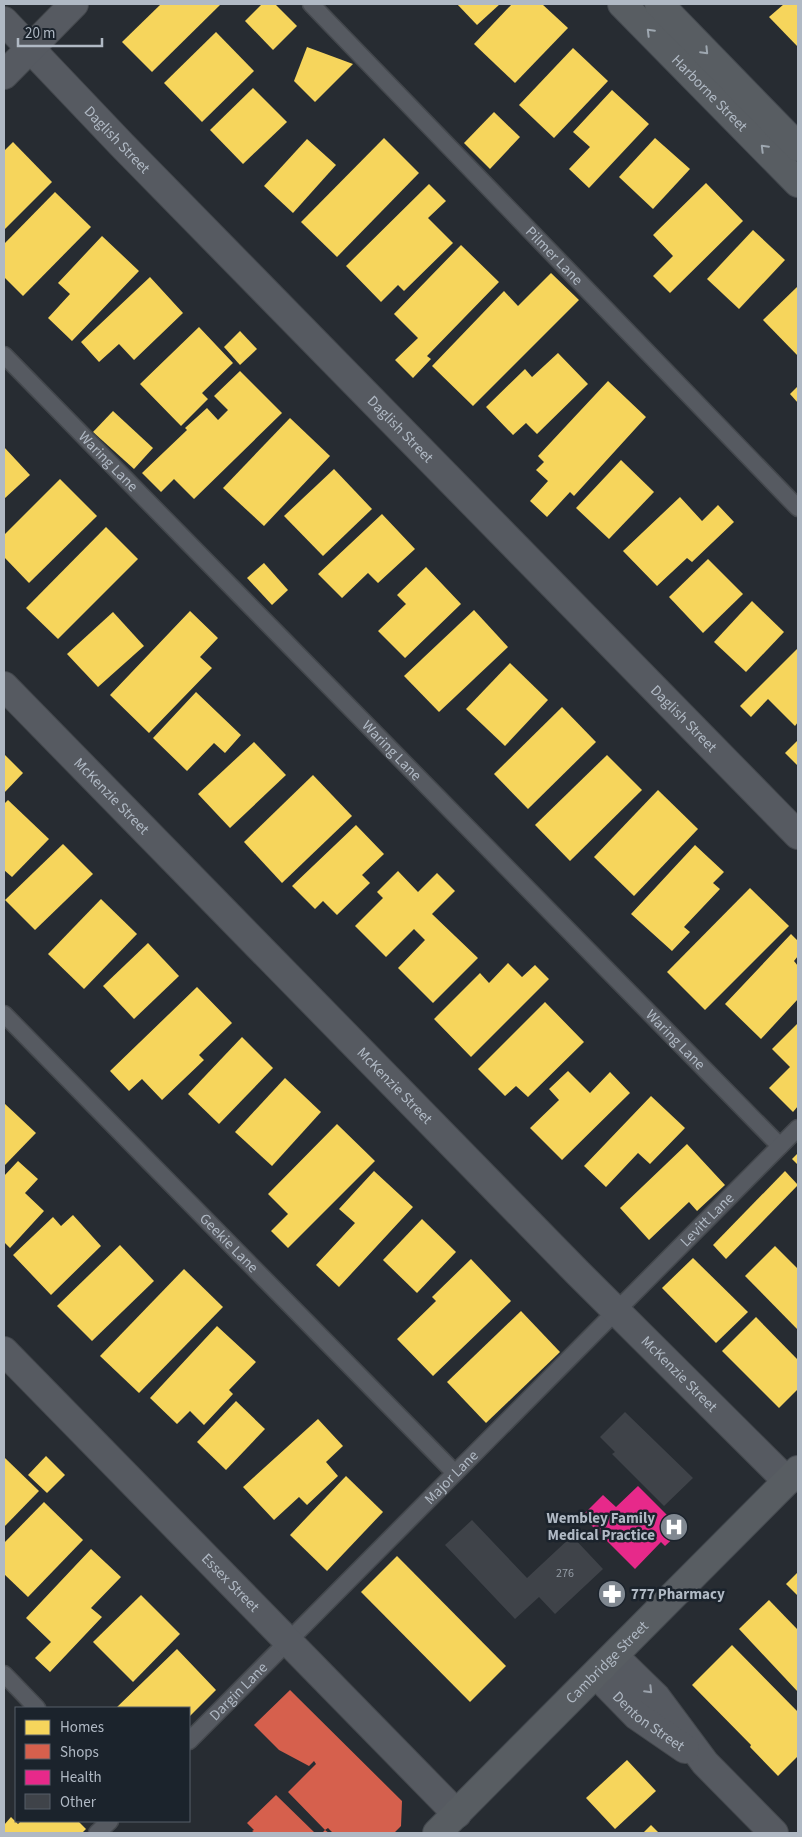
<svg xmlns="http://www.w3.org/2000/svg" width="802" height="1837" font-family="'Source Sans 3',sans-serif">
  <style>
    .homes { fill: #f6d55c }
    .shops { fill: #d6604d }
    .health { fill: #e7298a }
    .building { fill: #3f4349 }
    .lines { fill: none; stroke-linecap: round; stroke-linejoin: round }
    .lane-casing { stroke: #44484d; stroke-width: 19 }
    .street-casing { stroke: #44484d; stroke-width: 30 }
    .primary-casing { stroke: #44494f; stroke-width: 30 }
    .lane { stroke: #565a61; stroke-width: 16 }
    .street { stroke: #565a61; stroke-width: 28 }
    .primary { stroke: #585d62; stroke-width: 28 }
    .oneway { stroke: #9ea7b0 }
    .oneway2 { stroke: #9aa1ab }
    .labels { text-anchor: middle; stroke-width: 5; stroke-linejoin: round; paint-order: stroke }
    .number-label { font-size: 12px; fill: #949ca5 }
    .street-label { font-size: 15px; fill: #b0b9c4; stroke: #1b232c }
    .poi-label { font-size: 15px; font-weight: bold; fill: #b0b9c4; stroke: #1b232c; text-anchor: end }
  </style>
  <rect width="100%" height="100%" fill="#272c32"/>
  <g class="homes">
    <path d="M161,4H221L152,72L122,42Z"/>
    <path d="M262,4H275L297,26L273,50L245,21Z"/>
    <path d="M457,4H500L477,25Z"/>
    <path d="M512,4H542L568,28L515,83L474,44Z"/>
    <path d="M784,4H798V47L769,17Z"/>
    <path d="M216,32L254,71L202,122L164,83Z"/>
    <path d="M307,47L353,64L315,102L294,81Z"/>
    <path d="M573,48L608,81L554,138L519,105Z"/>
    <path d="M253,88L287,122L243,164L210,130Z"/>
    <path d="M612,90L649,124L589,188L569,169L590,147L573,132Z"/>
    <path d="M494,112L520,137L490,169L464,143Z"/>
    <path d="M384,138L419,173L337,257L301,222Z"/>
    <path d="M655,138L690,169L653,209L619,177Z"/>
    <path d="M307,139L336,165L293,213L264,186Z"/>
    <path d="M13,142L52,182L4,230V151Z"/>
    <path d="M706,183L743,221L670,293L653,276L673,256L653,235Z"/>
    <path d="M429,184L446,201L428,218L453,243L404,291L398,285L381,302L346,266Z"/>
    <path d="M55,192L91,227L23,296L4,277V244Z"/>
    <path d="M753,230L785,260L739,309L707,279Z"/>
    <path d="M102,236L139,271L72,341L48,318L70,294L58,283Z"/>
    <path d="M461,245L499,282L427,356L431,359L413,378L395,360L418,338L394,314Z"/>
    <path d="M551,273L579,300L473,406L432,366L504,291L518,306Z"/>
    <path d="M150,277L183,313L134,360L119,344L99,362L81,342Z"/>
    <path d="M798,286V356L763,320Z"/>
    <path d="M199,327L233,363L202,393L208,399L181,426L140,384Z"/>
    <path d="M240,331L257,349L240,365L224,347Z"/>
    <path d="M558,353L588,384L537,434L526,423L513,435L486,407L525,369L532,377Z"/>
    <path d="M240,371L282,413L194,499L174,479L161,492L142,473L187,430L185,428L207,408L218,420L228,410L214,396Z"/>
    <path d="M608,381L646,417L574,496L570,492L547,517L530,501L548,481L536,470L544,462L538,456Z"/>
    <path d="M798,386V403L790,394Z"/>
    <path d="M113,411L153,448L134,469L93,432Z"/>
    <path d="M290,418L330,456L264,526L223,488Z"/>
    <path d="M4,447L30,475L4,499Z"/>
    <path d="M621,460L654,492L609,539L576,508Z"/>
    <path d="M334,469L372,509L323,556L284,516Z"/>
    <path d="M60,479L97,516L29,583L4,557V535Z"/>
    <path d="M680,497L702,521L718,505L734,522L692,562L687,558L657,586L623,551Z"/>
    <path d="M382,514L415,549L378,583L368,573L342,598L318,574Z"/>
    <path d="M106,527L138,559L58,639L26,608Z"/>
    <path d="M708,559L743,594L703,633L669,597Z"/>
    <path d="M264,563L288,590L272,605L247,578Z"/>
    <path d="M426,567L461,604L405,658L378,631L406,604L397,595Z"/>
    <path d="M752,601L784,632L746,672L714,642Z"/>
    <path d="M474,610L508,647L439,712L404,676Z"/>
    <path d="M190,611L218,638L200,657L212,668L149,733L110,695Z"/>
    <path d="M113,612L144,646L98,687L67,654Z"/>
    <path d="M798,648V722L795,726L768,699L751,717L740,706Z"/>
    <path d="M510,663L548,700L505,746L466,709Z"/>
    <path d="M196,692L241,735L225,753L214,743L187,771L153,738Z"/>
    <path d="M562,707L596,742L528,809L494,774Z"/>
    <path d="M798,740V766L785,753Z"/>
    <path d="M254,742L286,775L230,828L198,794Z"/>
    <path d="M4,754L23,773L4,793Z"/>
    <path d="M607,755L642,790L570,861L535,825Z"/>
    <path d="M313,775L352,816L282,883L244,842Z"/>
    <path d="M658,790L698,829L634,896L594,857Z"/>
    <path d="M8,800L49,839L12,877L4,870V804Z"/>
    <path d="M356,825L384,854L362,875L370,883L337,915L323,901L315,909L292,886Z"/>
    <path d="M63,844L93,874L35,930L5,900Z"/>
    <path d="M695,845L724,872L713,883L720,889L684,927L690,932L672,951L631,914Z"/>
    <path d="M398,871L418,892L437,873L455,891L432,914L478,958L433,1003L398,968L425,940L414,929L386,957L355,926L383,898L377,892Z"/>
    <path d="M750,888L789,926L705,1010L667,972Z"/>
    <path d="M101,899L137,934L84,989L48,954Z"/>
    <path d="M791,934L798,941V956L794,961L798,966V999L761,1039L725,1004Z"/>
    <path d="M148,943L179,976L134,1019L103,986Z"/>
    <path d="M508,963L522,977L535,965L549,979L471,1057L434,1019L480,973L489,983Z"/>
    <path d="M197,987L232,1023L199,1055L204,1060L162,1100L142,1079L129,1091L110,1071Z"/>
    <path d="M545,1002L584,1042L528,1097L516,1086L505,1096L478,1069Z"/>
    <path d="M798,1023V1106L793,1112L769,1088L790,1067L772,1049Z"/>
    <path d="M242,1037L273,1068L219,1124L188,1094Z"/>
    <path d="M568,1071L590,1093L610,1072L630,1093L562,1160L530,1128L559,1100L549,1089Z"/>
    <path d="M285,1078L321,1112L272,1166L235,1132Z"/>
    <path d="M651,1096L685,1128L650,1164L638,1153L606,1187L584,1166Z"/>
    <path d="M4,1103L36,1133L4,1166Z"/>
    <path d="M337,1124L375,1161L288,1248L271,1231L288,1214L268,1194Z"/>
    <path d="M687,1144L725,1185L697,1211L689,1202L649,1240L620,1208Z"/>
    <path d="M798,1153V1165L792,1159Z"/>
    <path d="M18,1161L38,1179L25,1193L44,1211L10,1248L4,1242V1176Z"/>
    <path d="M374,1171L413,1207L339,1287L316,1265L355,1223L339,1209Z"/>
    <path d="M785,1171L798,1185L726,1259L713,1245Z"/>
    <path d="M73,1215L101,1246L51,1295L13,1255L53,1217L61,1226Z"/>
    <path d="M422,1219L456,1252L417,1293L383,1260Z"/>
    <path d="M120,1245L154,1281L92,1341L57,1306Z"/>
    <path d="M775,1246L798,1269V1330L745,1276Z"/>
    <path d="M693,1258L748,1312L716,1343L662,1288Z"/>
    <path d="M471,1259L511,1301L433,1376L397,1339L436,1301L432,1297Z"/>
    <path d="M184,1269L223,1307L139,1393L100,1356Z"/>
    <path d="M521,1311L560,1352L486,1423L447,1382Z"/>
    <path d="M756,1317L798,1360V1389L779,1408L722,1351Z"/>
    <path d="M217,1326L256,1362L229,1390L233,1394L204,1425L190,1411L177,1424L150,1398Z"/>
    <path d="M236,1401L265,1429L226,1470L197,1442Z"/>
    <path d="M318,1419L343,1446L326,1462L338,1476L307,1505L299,1497L274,1520L243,1487Z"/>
    <path d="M46,1456L65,1475L47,1493L28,1475Z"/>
    <path d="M4,1457L39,1491L4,1527Z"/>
    <path d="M346,1476L383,1512L327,1571L290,1535Z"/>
    <path d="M44,1502L83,1540L28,1597L4,1574V1543Z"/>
    <path d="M91,1549L121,1577L91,1608L102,1617L50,1672L35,1658L51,1642L26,1618Z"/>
    <path d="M397,1556L506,1666L470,1702L361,1592Z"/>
    <path d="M798,1572V1596L786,1584Z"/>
    <path d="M141,1595L180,1634L133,1682L93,1642Z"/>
    <path d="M769,1600L798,1630V1692L739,1629Z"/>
    <path d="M732,1645L798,1712V1756L778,1776L750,1747L751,1745L692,1685Z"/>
    <path d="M177,1649L216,1690L189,1717V1708H116Z"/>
    <path d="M627,1760L656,1791L615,1829L586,1798Z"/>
    <path d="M11,1817L18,1824L21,1821H78L86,1829L82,1833H4V1825Z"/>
    <path d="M651,1825L659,1833H643Z"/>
  </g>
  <g class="shops">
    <path d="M290,1690L402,1801L401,1826L394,1833H333L328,1828L325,1830L329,1833H322L325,1830L288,1792L316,1764L314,1761L309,1766L279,1750L254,1725Z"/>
    <path d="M276,1795L315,1833H255L252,1831L254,1830L247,1823Z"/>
  </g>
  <path class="health" d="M638,1486L682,1530L665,1546L661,1542L635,1569L582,1516L603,1495L616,1507Z"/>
  <g class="building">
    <path d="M625,1412L693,1478L664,1506L612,1454L615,1452L600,1437Z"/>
    <path d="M472,1520L527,1578L572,1536L603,1569L555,1614L539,1597L515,1619L445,1545Z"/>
  </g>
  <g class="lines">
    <defs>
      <g id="lane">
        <path id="s1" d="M311,4L798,508"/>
        <path id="s2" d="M4,355L780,1146"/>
        <path id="s3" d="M4,1014L455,1473"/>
        <path d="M4,1674L37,1708"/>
        <path id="s4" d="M189,1741L798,1128"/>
        <path d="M97,1833L110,1821"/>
      </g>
      <g id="street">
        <path id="s5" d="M4,21L122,145L798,835"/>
        <path d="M4,75L74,4"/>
        <path id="s6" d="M4,686L578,1273L787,1481"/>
        <path id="s7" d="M4,1351L457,1814"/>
        <path d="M614,1656L656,1697L705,1763L774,1833"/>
        <path id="s8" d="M596,1674L637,1716L685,1749"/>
      </g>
      <g id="primary">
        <path id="s9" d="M622,4L798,183"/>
        <path d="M659,4L798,147"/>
        <path id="s10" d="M437,1833L798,1470"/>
      </g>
    </defs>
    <use href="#lane" class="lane-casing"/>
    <use href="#street" class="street-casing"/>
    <use href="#primary" class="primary-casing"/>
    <use href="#lane" class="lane"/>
    <use href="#street" class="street"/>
    <use href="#primary" class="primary"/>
  </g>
  <defs><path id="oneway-chevron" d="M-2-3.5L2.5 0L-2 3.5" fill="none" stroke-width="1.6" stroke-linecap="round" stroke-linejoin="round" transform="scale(1.25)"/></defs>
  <g class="oneway">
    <use href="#oneway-chevron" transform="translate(650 32) rotate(-135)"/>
    <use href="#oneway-chevron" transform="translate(705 51) rotate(46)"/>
    <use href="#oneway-chevron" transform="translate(764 148) rotate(-135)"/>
  </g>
  <use class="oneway2" href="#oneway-chevron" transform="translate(649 1690) rotate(45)"/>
  <defs>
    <symbol id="hospital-disc" viewBox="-11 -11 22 22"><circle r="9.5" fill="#808891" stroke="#1b232c"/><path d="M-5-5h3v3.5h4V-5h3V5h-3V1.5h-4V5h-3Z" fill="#fff"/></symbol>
    <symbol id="pharmacy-disc" viewBox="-11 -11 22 22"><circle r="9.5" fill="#808891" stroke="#1b232c"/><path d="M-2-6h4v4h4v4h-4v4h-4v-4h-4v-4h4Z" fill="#fff"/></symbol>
  </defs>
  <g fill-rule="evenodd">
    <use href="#hospital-disc" x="658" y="1511" width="32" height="32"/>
    <use href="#pharmacy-disc" x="596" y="1578" width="32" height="32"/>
  </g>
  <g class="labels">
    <g class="number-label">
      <text x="565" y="1577">276</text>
    </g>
    <g class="street-label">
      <text dy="5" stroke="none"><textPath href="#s9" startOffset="125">Harborne Street</textPath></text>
      <text dy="5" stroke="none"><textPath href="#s5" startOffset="164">Daglish Street</textPath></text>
      <text dy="5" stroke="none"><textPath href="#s1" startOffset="350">Pilmer Lane</textPath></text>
      <text dy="5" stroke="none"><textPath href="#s5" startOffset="569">Daglish Street</textPath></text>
      <text dy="5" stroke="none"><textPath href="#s2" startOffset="149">Waring Lane</textPath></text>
      <text dy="5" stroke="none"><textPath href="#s5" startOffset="974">Daglish Street</textPath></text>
      <text dy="5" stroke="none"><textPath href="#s2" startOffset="554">Waring Lane</textPath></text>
      <text dy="5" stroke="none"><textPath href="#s6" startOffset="154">McKenzie Street</textPath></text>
      <text dy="5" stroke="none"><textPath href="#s2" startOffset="959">Waring Lane</textPath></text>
      <text dy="5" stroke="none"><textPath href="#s6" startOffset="559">McKenzie Street</textPath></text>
      <text dy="5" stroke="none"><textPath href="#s4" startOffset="735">Levitt Lane</textPath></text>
      <text dy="5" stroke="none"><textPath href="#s3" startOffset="321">Geekie Lane</textPath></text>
      <text dy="5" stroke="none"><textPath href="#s6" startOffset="964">McKenzie Street</textPath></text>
      <text dy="5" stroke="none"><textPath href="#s4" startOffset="372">Major Lane</textPath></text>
      <text dy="5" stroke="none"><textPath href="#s7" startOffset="324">Essex Street</textPath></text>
      <text dy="5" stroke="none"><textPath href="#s10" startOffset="241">Cambridge Street</textPath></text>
      <text dy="5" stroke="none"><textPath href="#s4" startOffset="70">Dargin Lane</textPath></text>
      <text dy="5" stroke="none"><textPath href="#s8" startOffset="71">Denton Street</textPath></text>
    </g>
    <g class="poi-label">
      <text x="655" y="1523">Wembley Family<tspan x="655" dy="17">Medical Practice</tspan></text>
      <text x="631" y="1599" text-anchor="start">777 Pharmacy</text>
    </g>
  </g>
  <rect width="802" height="1837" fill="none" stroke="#b0b9c4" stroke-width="10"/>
  <rect x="15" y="1707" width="175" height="115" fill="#1b232c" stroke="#575f69"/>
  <rect x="25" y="1720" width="25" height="15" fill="#f6d55c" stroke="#575f69"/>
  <text x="60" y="1732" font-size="15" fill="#b0b9c4">Homes</text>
  <rect x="25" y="1744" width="25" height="15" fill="#d6604d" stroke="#575f69"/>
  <text x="60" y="1757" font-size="15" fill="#b0b9c4">Shops</text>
  <rect x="25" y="1770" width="25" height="15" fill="#e7298a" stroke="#575f69"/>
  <text x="60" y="1782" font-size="15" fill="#b0b9c4">Health</text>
  <rect x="25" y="1794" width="25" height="15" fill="#3f4349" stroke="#575f69"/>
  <text x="60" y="1807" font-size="15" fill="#b0b9c4">Other</text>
  <path d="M18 38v8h84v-8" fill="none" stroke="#b0b9c4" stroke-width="2.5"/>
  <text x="25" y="38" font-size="15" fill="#b0b9c4" stroke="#1b232c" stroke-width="4" paint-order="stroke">20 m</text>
</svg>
